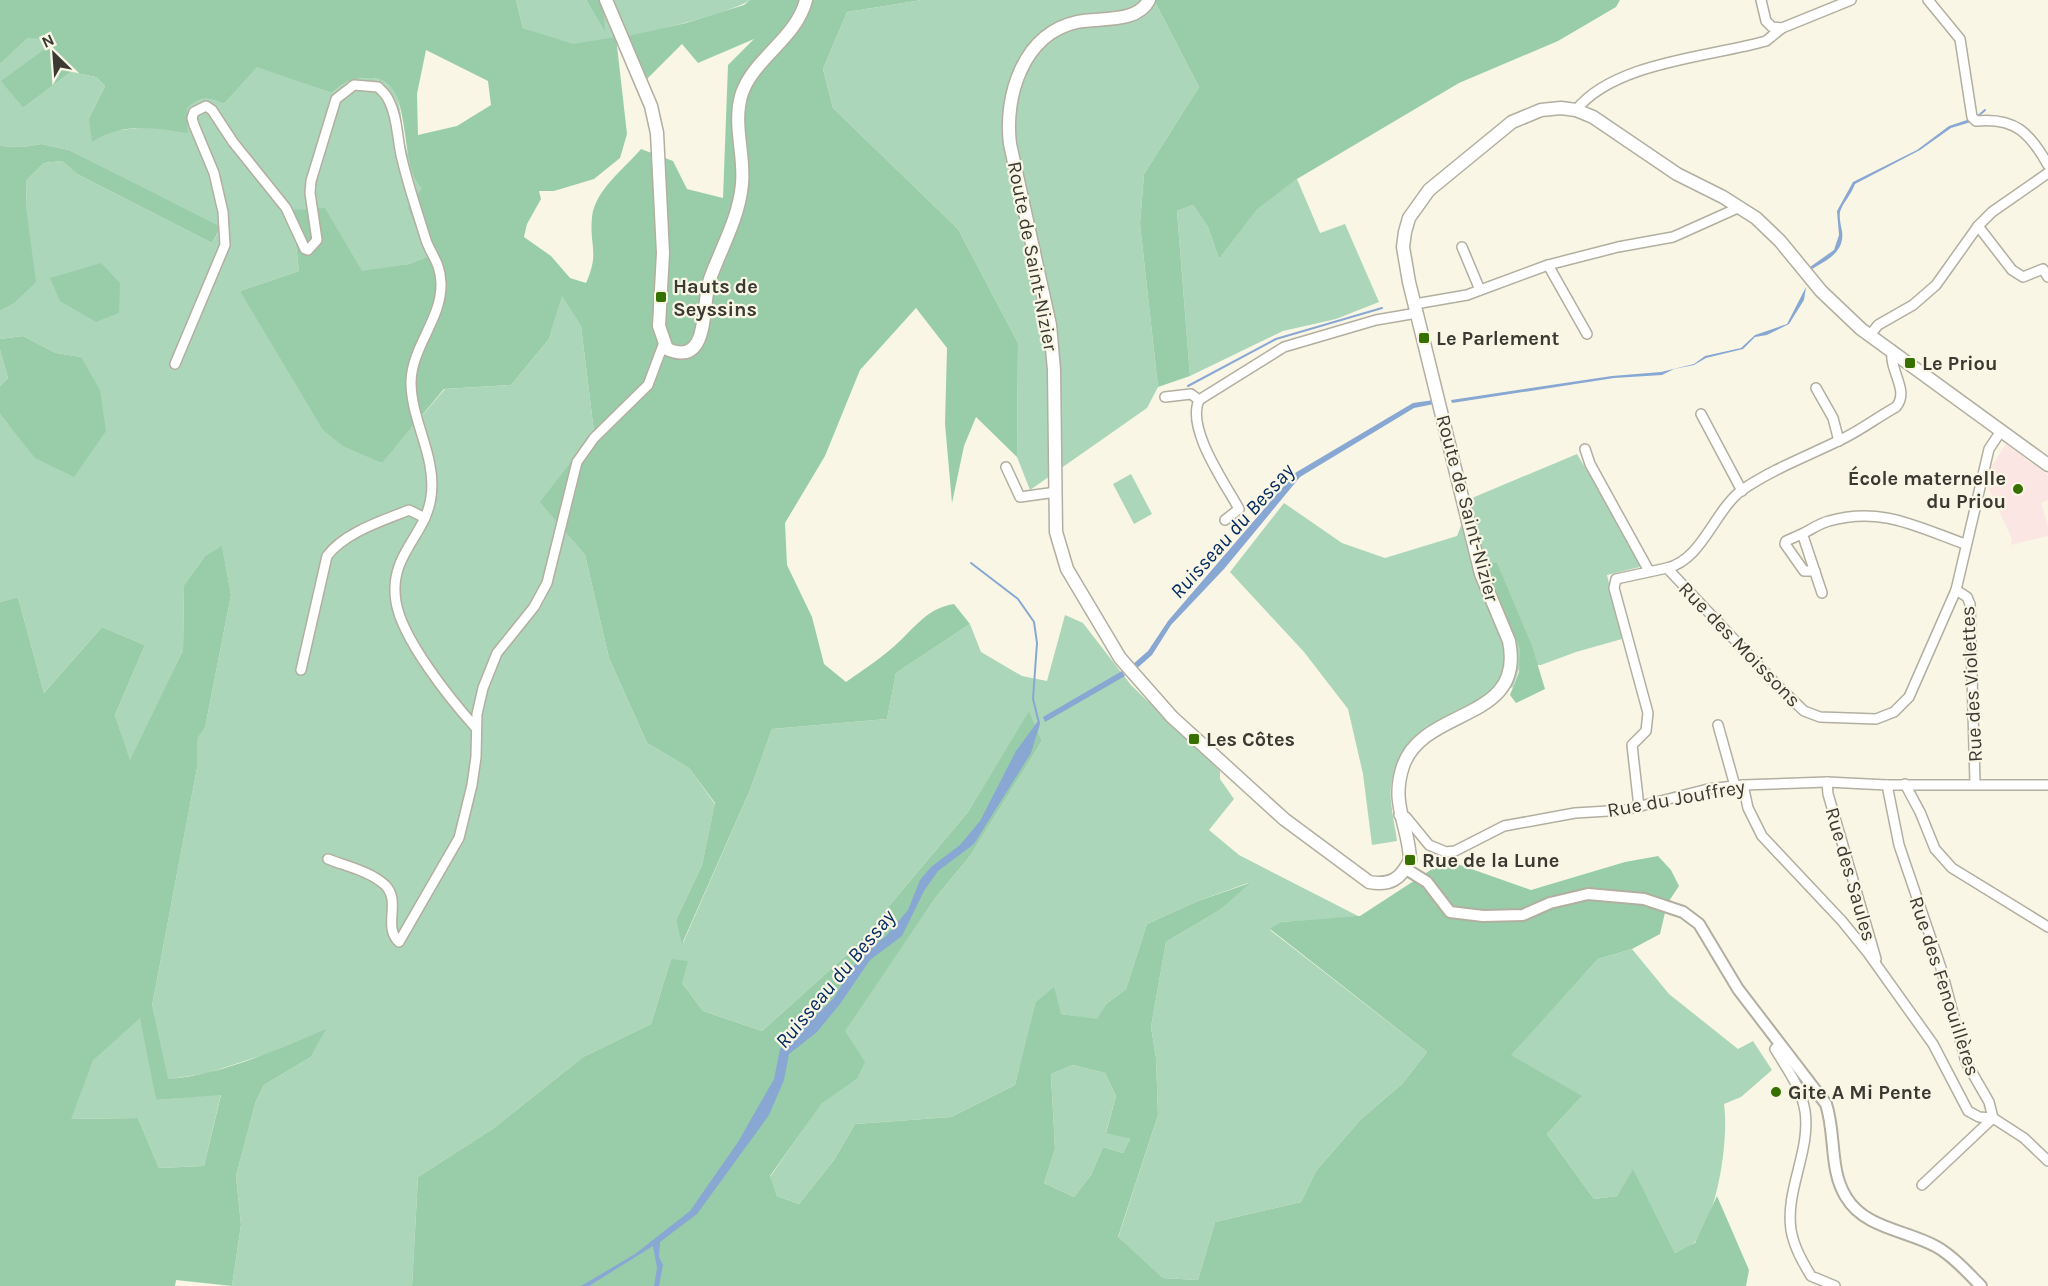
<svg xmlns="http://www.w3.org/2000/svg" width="2048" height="1286" font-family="Karla,sans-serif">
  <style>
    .education { fill: #fbe6e4 }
    .green { fill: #acd6b9 }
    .forest { fill: #99cdaa; fill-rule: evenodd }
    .water { fill: #88a7d3 }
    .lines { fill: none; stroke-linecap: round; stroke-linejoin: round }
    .stream { stroke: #88a7d3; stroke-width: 2 }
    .minor-casing { stroke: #b2afa0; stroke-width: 12 }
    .tertiary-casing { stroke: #b2afa0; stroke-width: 14 }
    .secondary-casing { stroke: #b2afa0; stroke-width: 15 }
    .minor { stroke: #fff; stroke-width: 9 }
    .tertiary { stroke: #fff; stroke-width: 10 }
    .secondary { stroke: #fff; stroke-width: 12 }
    .poi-dot { fill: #357000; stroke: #f9f6e6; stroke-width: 2 }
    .labels { text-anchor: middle; stroke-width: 4.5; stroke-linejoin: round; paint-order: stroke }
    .street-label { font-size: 20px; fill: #3a3932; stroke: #f9f6e6 }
    .poi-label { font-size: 20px; font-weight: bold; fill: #3a3932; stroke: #f9f6e6; text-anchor: start }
    .water-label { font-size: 21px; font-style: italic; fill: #032b60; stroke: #f9f6e6 }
  </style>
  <rect width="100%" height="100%" fill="#f9f6e6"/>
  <path class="education" d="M2006,444L2048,475V500L2041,503L2048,526V536L2010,545L2012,539L1984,478Z"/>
  <g class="green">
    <path d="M516,0H586L604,30L603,0H750C732,14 594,48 571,44C555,41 538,33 523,28Z"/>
    <path d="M922,0H1154L1199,87L1144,174L1140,224L1158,387L1147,408L1030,490L1017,457L1018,343L958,229L833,108L823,69L847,12Z"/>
    <path d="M28,38H46L44,49L2,81L23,108L71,72L96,77L105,86L89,118L109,131L149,127L188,132L186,108C201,96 207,97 224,104L257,66L332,93C344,82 352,78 368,78C406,77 399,120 405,145C409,160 419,173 422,188C428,209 427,234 429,256L409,264L362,272L325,209L292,211L299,271L240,291L381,463L445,389L511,385L549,339L562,295L581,326L594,432L541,502L585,555L609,658L647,743L689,768L715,804L702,865L676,920L683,943L750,790L772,729L887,719L896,673L970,624L981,652L1022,676L1047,681L1065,615L1083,623L1131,685L1220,771V779L1234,799L1209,830L1239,855L1360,917L1281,922L1270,930L1427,1052L1402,1084L1361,1119L1316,1171L1301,1202L1215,1222L1198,1280L1163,1278L1118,1238L1158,1115L1156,1058L1151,1027L1166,942L1220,910L1248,883L1198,901L1147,924L1126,989L1106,1004L1097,1020L1061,1014L1037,1002L1015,1085L951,1117L855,1124L834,1160L799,1204L777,1196L770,1177L822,1102L857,1079L844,1031L936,897L970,856L1042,741L1029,712L968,812L852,950L762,1031L703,1011L682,983L671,959L651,1024L583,1057L494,1128L418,1177L412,1286H232L241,1225L236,1176L256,1101L264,1085L311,1057L325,1030L266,1054L208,1073L153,1082L156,1100L221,1094L204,1166L159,1168L138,1118L70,1119L93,1061L152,1006L197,768V737L205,728L231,595L222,547L205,556L184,585L183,650L130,761L115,715L145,645L102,627L44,693L18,597L0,602V414L9,425L81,357L56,353L23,336L0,339V311L13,304L27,215L26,181L44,163L62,161L77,174L212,243L221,228L69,150L41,144L23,147L0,146V64Z"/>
    <path d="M1297,179L1320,233L1345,224L1379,302L1336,319L1283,331L1190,376L1177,211L1193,205L1208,227L1219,259L1257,208Z"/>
    <path d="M0,350L8,378L0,386Z"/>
    <path d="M1577,454L1625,534L1640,567L1607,575L1622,639L1576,652L1541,665L1520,666L1513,687C1465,705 1400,728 1391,786C1389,802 1395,824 1397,841L1372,845L1363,774L1348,709L1304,652L1230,572L1284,503L1342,543L1385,558L1457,536L1472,498Z"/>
    <path d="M1131,474L1152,514L1134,524L1113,484Z"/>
    <path d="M1632,949L1669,994L1738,1049L1753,1041L1772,1070L1741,1097L1724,1104C1729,1139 1718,1214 1695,1242C1691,1247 1681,1250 1675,1253L1633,1170L1617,1196L1594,1199L1547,1134L1581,1097L1510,1055L1598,959Z"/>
    <path d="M1073,1065L1105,1073L1116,1096L1106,1132L1130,1139L1123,1153L1103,1147L1091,1175L1074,1197L1044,1183L1055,1149L1051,1074Z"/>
  </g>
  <g class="forest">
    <path d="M0,0H516L523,28L573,44L616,37L627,134L620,158L594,179L554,191H539L541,199L527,224L524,237L551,256L570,278L586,283C600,252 589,246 592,217C595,190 624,169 641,149L673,161L687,189L723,198L728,65L754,39L698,63L682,44L647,79L628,36L686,23L744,5L750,0H922L847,12L823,69L833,108L958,229L1018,343L1017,457L976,417L964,446L952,503L945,424L947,348L916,308L860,370L825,456L785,523L787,565L812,617L824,664L846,682C861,671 877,661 891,649C912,632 925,608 954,604L970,624L896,673L887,719L772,729L750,790L682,944L676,920L702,865L715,803L689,768L647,743L609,658L585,555L540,502L594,432L581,326L562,296L549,339L511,385L444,389L382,463L343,446L323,430L240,291L299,271L292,210L325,208L362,271L409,264L429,256L408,208L422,188C396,163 416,77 370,78C353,78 345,81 332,93L257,67L224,104C207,97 201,96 187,108L188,133C153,128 123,122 92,142L89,118L105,86L96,77L71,72L23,108L1,81L44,49L46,39L28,38L0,64ZM426,50L488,81L491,105L457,126L418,135L417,94Z"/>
    <path d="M586,0H603L605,32Z"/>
    <path d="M1154,0H1620L1616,7L1558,41L1459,83L1297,179L1257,209L1219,259L1208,227L1193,205L1177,211L1190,376L1158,387L1140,224L1144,174L1199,87Z"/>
    <path d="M41,144L69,150L221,227L212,243L77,174L62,161L44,163L26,181L27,215L36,282L13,304L0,311V146L23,147Z"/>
    <path d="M101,263L120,283L119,313L96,322L60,301L50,278Z"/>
    <path d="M23,336L56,353L81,357L100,390L106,431L74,477L35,458L0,414V386L8,378L0,350V339Z"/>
    <path d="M222,546L231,595L205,728L197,738V768L152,1006L168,1079C222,1075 275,1050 326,1029L311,1057L264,1085L256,1101L236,1176L241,1225L232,1286L176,1280L175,1286H0V602L18,597L44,693L102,627L145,645L115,715L130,760L183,650L184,585L205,556ZM140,1018L156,1100L221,1095L204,1166L159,1168L138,1118L71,1119L93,1061Z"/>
    <path d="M1490,563H1497L1532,646L1545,689L1516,703L1510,695L1519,672L1520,649L1488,572Z"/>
    <path d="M1029,711L1042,741L970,856L936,897L845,1031L865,1062L857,1079L822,1103L770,1176L777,1196L799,1204L834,1160L855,1124L951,1117L1015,1085L1036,1002L1054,987L1061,1014L1097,1019L1106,1004L1126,989L1147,924L1198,901L1250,883L1220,910L1166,942L1151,1027L1156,1058L1158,1115L1118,1237L1163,1278L1198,1280L1215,1222L1301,1202L1316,1171L1361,1119L1402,1084L1427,1052L1270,929L1281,922L1360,916L1446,860L1531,890L1625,862L1658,856L1671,870L1679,886L1667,904L1660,934L1632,949L1598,959L1511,1055L1582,1096L1547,1134L1594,1199L1617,1196L1633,1169L1675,1253L1695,1243L1717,1196L1749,1270L1746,1286H412L418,1177L494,1128L583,1057L651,1024L671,959L688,961L682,983L703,1011L762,1031L852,950L968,812ZM1073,1065L1105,1073L1116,1096L1106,1133L1130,1139L1123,1153L1103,1147L1091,1175L1074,1197L1044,1183L1055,1149L1051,1074Z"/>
  </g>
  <g class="water">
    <path d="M1970,119L1971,122L1951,128L1920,150L1855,184C1851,195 1842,204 1840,212C1839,219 1841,225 1842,231C1845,252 1827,260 1812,269L1810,267L1834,250L1839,235L1837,211L1853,182L1917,150L1949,126Z"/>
    <path d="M1806,287L1804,300L1789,324L1767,335L1755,337L1743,349L1706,358L1694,365L1674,369L1662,375L1614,378L1452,403L1451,400L1612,376L1661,372L1694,364L1705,356L1741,348L1755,335L1787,324Z"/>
    <path d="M1434,400V404L1414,408L1300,477L1224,569L1171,625L1152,655L1135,670L1132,665L1148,651L1168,621L1295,473L1413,403Z"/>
    <path d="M1122,671L1125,676L1045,722L1043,717Z"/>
    <path d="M1038,721L1040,724L1031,753L974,844L938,871L924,891L902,936L870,960L840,1004L817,1032L789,1054L784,1080L769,1115L697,1214L660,1242L659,1257L663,1265L659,1286H654L657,1268L653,1246L589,1286H581L635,1254L690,1211L738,1142L774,1079L780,1049L833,999L861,955L886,936L908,910L920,880L931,867L960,845L980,821L1016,751Z"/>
  </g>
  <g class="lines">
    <g class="stream">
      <path d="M1977,117L1985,110"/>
      <path d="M1188,386L1276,339L1382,308"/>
      <path d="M971,563L1018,599L1034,622L1037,643L1033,699L1039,723"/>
      <path d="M1430,851L1450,856"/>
    </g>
    <defs>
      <g id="minor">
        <path d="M1761,0L1766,21L1772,27L1782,28"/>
        <path d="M1928,0L1960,39L1972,117L1976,121C2015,117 2030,133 2048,165"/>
        <path d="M1576,110C1614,62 1710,57 1766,41L1782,28L1851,0"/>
        <path d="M1978,226L2012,270L2023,277L2043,269L2048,277"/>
        <path d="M1462,247L1480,290"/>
        <path d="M1548,265L1587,334"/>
        <path d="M1415,304L1467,295L1548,265L1618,247L1673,237L1740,207"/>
        <path d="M1870,335L1878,325L1913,305L1936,285L1978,226L1992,212L2048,173"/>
        <path d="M175,364L225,245L223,212L214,173L194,125L192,118L194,112L206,106L212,110L233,142L286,208L305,249L308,250L317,240L310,193L311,181L336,99L354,85L378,87C382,91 387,95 389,101C398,118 397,140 402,159C408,185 417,211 425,237C430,255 440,260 441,283C442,319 412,346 411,382C411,421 437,457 431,497C426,536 388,555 396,602C402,639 450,699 476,728"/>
        <path d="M1816,388L1833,418L1839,441"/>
        <path d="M1165,397L1191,394L1199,400L1284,347L1376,320L1417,313"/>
        <path d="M1199,400C1186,429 1225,483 1239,509L1225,520"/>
        <path d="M1701,414L1742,491"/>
        <path d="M1585,449L1590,464L1649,571"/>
        <path d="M1006,467L1020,497L1056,492"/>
        <path d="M1804,533L1786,541L1785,544L1804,571H1815"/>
        <path d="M1667,568C1702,560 1714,511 1742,490C1771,470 1805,457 1836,442C1857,433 1876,418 1896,407C1910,390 1889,372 1892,350"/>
        <path d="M1956,590L1967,597L1970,604L1975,783"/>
        <path d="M1822,593L1803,536L1804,533C1812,529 1820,523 1829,521C1881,506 1917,527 1965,544"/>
        <path d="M301,670L327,556C345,532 382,521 409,510L425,518"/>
        <path d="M1718,725L1735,786"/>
        <path d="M1827,782L1828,794L1876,959"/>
        <path d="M1905,784L1920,812L1935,849L1952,868L2048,927"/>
        <path d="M1743,785L1748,808L1762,836L1842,921L1868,953L1933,1044L1968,1111L1979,1117L1993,1118L2024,1138L2048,1161"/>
        <path d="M1887,785L1899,845L1941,968L1966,1062L1989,1102L1993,1118"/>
        <path d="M1639,807L1632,745L1646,731L1648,713L1614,588L1616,579L1667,568L1777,685L1804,711L1820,717L1876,719L1894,712L1909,697L1956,590L1989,449L2001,431"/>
        <path d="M1399,815L1406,817L1429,845L1446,852L1455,851L1504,826L1575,813L1625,810L1708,789L1743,785L1827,782L1887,785H2048"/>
        <path d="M328,859C345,866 370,871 385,885C402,902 382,926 399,942L459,838L472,785L476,757L477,714L483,688L497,653L534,607L547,583L577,462L594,438L648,385L663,345"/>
        <path d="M1779,1044L1775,1049C1787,1069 1801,1087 1805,1111C1811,1151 1785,1190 1791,1230C1794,1247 1802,1261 1811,1276L1835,1286"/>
        <path d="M1922,1185L1993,1118"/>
      </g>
      <path id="tertiary" d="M1406,869L1427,882L1450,912L1483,916L1523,915L1550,903L1588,894L1644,899L1683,912L1699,924L1738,989L1826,1104C1836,1134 1829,1170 1846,1197C1865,1229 1907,1230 1937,1247C1954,1257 1967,1272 1981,1286"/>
      <g id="secondary">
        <path d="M606,0L651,106L657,133L663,253L659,326L667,349C711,368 701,304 710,279C721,248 739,218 742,184C745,154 732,123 742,93C755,57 796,39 806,0"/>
        <path d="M1149,0C1137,24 1099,17 1077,22C1023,34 1004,96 1010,144L1050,325L1054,370L1056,532L1067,569L1120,658L1172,717L1284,819L1369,882C1390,886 1401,879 1410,860C1409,825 1390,805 1403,766C1424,706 1526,723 1509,641L1481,574L1409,282L1403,247L1405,232L1409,218L1429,190L1512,122L1541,110L1561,108L1576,110L1593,117L1677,174L1723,197L1756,218L1780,241L1821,291L1861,329L2048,465"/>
      </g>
    </defs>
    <use href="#minor" class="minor-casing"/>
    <use href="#tertiary" class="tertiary-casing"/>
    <use href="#secondary" class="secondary-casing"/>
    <use href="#minor" class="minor"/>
    <use href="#tertiary" class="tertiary"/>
    <use href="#secondary" class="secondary"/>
  </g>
  <g class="poi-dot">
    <rect x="655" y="291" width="12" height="12" rx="3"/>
    <rect x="1418" y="332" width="12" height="12" rx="3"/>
    <rect x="1904" y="357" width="12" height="12" rx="3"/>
    <circle cx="2018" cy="489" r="6"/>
    <rect x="1188" y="733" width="12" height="12" rx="3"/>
    <rect x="1404" y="854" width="12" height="12" rx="3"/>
    <circle cx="1776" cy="1092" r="6"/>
  </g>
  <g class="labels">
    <g class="street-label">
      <text transform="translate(1033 256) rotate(79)" y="7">Route de Saint-Nizier</text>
      <text transform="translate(1468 508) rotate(75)" y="7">Route de Saint-Nizier</text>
      <text transform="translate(1740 644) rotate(46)" y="7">Rue des Moissons</text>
      <text transform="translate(1971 684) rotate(-93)" y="7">Rue des Violettes</text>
      <text transform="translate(1676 798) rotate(-10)" y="7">Rue du Jouffrey</text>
      <text transform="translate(1851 874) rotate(74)" y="7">Rue des Saules</text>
      <text transform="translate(1945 986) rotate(72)" y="7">Rue des Fenouillères</text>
    </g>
    <g class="poi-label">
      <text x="673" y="293">Hauts de<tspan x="673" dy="23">Seyssins</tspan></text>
      <text x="1436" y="345">Le Parlement</text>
      <text x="1922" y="370">Le Priou</text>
      <text x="2006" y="485" text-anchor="end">École maternelle<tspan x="2006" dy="23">du Priou</tspan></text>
      <text x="1206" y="746">Les Côtes</text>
      <text x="1422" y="867">Rue de la Lune</text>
      <text x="1788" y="1099">Gite A Mi Pente</text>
    </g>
    <g class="water-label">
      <text transform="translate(1232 531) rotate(-48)" y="7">Ruisseau du Bessay</text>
      <text transform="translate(835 979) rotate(-50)" y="7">Ruisseau du Bessay</text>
    </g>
  </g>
  <g transform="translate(54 54) rotate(335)" stroke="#f9f6e6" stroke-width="4.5" paint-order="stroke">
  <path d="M0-4.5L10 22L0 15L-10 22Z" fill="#3a3932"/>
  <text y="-9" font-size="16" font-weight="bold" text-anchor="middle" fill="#3a3932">N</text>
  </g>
</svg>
